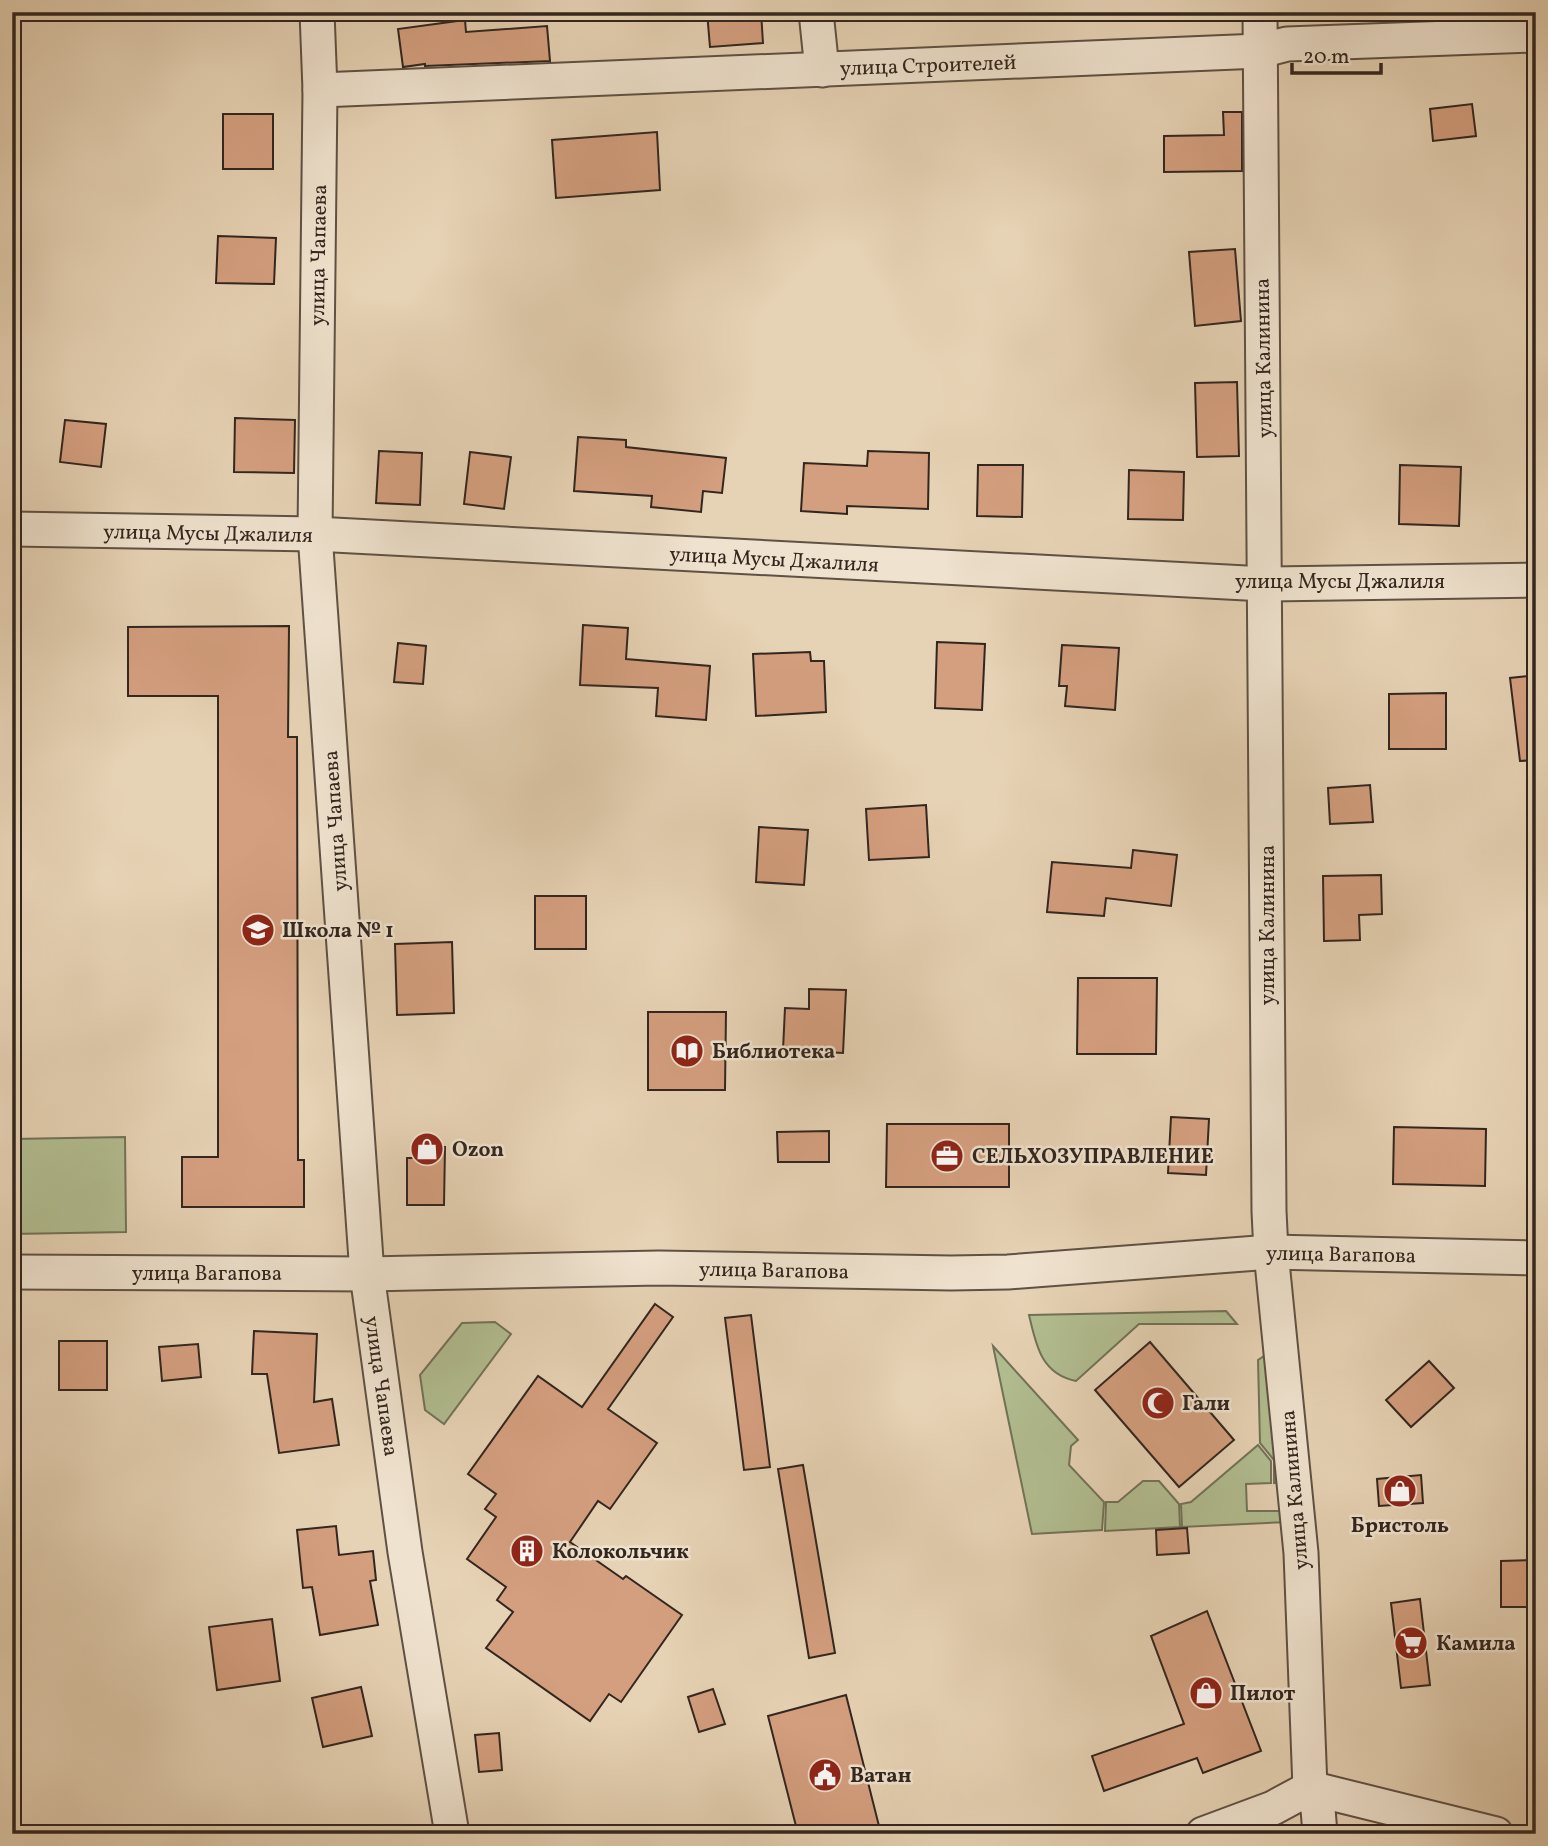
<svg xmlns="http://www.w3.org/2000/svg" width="1548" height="1846" font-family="Vollkorn,serif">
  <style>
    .green { fill: #b1bd90; stroke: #727258; stroke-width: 2 }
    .building { fill: #d49f7f; stroke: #32261f; stroke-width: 2 }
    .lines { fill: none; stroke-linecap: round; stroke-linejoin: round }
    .minor-casing { stroke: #5f5144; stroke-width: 37 }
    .minor { stroke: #efe2ce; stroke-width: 33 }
    .labels { text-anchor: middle; stroke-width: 5; stroke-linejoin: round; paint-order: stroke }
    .street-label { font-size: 21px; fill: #32261f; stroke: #efe2ce }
    .poi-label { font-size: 21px; font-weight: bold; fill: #32261f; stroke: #efe2ce; text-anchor: start }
  </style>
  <rect width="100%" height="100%" fill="#e6d2b4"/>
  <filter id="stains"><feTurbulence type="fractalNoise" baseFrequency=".00286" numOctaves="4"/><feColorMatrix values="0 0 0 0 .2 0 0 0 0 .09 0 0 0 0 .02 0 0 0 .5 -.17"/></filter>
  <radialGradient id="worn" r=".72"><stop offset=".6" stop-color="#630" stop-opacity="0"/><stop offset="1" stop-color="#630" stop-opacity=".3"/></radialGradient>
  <g class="green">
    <path d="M125,1137L126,1232L12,1234V1139Z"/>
    <path d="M1226,1311L1237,1324H1139L1076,1381C1041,1374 1036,1345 1029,1315Z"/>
    <path d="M495,1322L511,1334L444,1424L425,1410L420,1375L462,1323Z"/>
    <path d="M993,1346L1078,1440L1071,1446L1069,1465L1104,1502L1102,1530L1032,1534Z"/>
    <path d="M1264,1356L1281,1377L1288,1522L1182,1527L1181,1504L1191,1502L1258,1445L1271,1461V1483L1246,1484L1247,1511H1281L1279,1482L1274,1483V1460L1260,1443L1258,1360Z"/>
    <path d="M1143,1481H1159L1179,1504L1180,1527L1105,1531L1106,1502H1118Z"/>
  </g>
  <g class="building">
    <path d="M707,12H761L763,43L710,47Z"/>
    <path d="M465,20L466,32L547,26L550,61L425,66V64L403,67L398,29Z"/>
    <path d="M1472,104L1476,136L1433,141L1430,109Z"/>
    <path d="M1223,112H1242V171L1164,172V136L1224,135Z"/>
    <rect x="223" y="114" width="50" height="55"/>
    <path d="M657,132L660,190L556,198L552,140Z"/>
    <path d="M218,236L276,238L274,284L216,283Z"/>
    <path d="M1235,249L1241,321L1195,326L1189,252Z"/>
    <path d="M1237,382L1239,456L1197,457L1195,383Z"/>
    <path d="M235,418L295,420L294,473L234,472Z"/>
    <path d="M65,420L106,424L101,467L60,462Z"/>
    <path d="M578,437L626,440V447L726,458L722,493L703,491L701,512L651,507L652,496L574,491Z"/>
    <path d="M379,451L422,453L420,505L376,503Z"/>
    <path d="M868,451L929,453L928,509L847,506V514L801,511L804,463L867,466Z"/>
    <path d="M470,452L511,457L504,509L464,504Z"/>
    <path d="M978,465H1023L1022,517L977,516Z"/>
    <path d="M1400,465L1461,467L1459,526L1399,524Z"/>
    <path d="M1129,470L1184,472L1183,520L1128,519Z"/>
    <path d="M583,625L628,628L626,659L710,666L706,720L656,716L658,688L580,685Z"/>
    <path d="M289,626L288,737H297L298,1160H304V1207H182V1157H218V696H128V627Z"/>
    <path d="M937,642L985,644L982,710L935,708Z"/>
    <path d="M398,643L426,646L423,684L394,682Z"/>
    <path d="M1062,645L1119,648L1115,710L1065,706L1067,686H1059Z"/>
    <path d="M810,652L811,661H824L826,712L756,716L753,654Z"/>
    <path d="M1536,675V760L1520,761L1510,678Z"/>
    <path d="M1446,693V749H1389V694Z"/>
    <path d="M1370,785L1373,822L1330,824L1328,788Z"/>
    <path d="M926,805L929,857L869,860L866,809Z"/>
    <path d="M759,827L808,830L804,885L756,882Z"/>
    <path d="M1133,850L1177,855L1171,906L1106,898L1104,916L1047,912L1052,862L1131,868Z"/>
    <path d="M1381,875L1382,914L1359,915L1360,940L1324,941L1323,876Z"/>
    <rect x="535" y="896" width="51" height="53"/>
    <path d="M452,942L454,1013L397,1015L395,944Z"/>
    <path d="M1078,978H1157L1156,1054H1077Z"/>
    <path d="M809,989L846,990L843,1053L783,1050L785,1008L809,1009Z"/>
    <path d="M648,1012H726L725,1090H648Z"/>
    <path d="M1171,1117L1209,1119L1206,1175L1168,1173Z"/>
    <path d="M887,1124H1009V1187H886Z"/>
    <path d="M1394,1127L1486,1129L1485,1186L1393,1184Z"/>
    <path d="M829,1131V1162H778L777,1132Z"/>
    <path d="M423,1146L445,1147L444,1205H407V1158H423Z"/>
    <path d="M655,1304L673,1317L608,1409L657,1443L610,1509L598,1501L570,1542L623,1579L626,1576L682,1615L621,1702L609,1694L590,1721L486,1648L513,1612L497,1600L506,1587L467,1559L496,1517L485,1509L496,1494L468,1474L538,1376L582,1407Z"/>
    <path d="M751,1315L770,1467L744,1470L725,1318Z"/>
    <path d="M254,1331L317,1334L314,1402L332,1399L339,1445L279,1453L267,1374H252Z"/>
    <rect x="59" y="1341" width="48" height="49"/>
    <path d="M1150,1342L1234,1440L1179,1487L1095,1390Z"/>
    <path d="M198,1344L201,1377L162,1381L159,1347Z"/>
    <path d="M1429,1361L1454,1388L1411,1427L1386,1400Z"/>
    <path d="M803,1465L835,1653L809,1658L778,1469Z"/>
    <path d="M1421,1475L1423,1503L1379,1506L1377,1479Z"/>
    <path d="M336,1526L339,1555L373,1551L376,1580L370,1581L378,1625L320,1635L312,1587L303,1588L297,1530Z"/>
    <path d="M1187,1528L1189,1553L1157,1555L1156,1530Z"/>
    <path d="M1536,1560V1607H1501V1561Z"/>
    <path d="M1420,1599L1430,1685L1401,1688L1391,1603Z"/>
    <path d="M1207,1611L1261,1751L1203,1773L1197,1758L1104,1791L1092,1756L1184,1724L1151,1636Z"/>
    <path d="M272,1619L280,1681L217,1690L209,1627Z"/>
    <path d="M361,1687L372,1736L323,1747L312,1698Z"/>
    <path d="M713,1689L725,1724L699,1732L688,1697Z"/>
    <path d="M846,1695L881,1834H798L768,1716Z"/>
    <path d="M499,1733L502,1770L479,1772L475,1735Z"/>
  </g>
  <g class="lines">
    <defs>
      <g id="minor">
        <path d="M317,12L320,90L315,534L367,1274L405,1552L452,1834"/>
        <path d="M816,12L822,70"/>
        <path d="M1260,12L1269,1211L1271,1252L1301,1553L1310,1788L1318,1809L1320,1834"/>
        <path d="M320,90L1260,51L1287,44L1536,35"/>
        <path d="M12,529L315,534L1265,584L1536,580"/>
        <path d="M12,1272L367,1274L659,1268L951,1273L1008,1272L1271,1252L1536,1258"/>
        <path d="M1203,1834L1273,1808L1310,1788L1496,1834"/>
      </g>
    </defs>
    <use href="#minor" class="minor-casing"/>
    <use href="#minor" class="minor"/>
  </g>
  <defs>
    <symbol id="school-disc" viewBox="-11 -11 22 22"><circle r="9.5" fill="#8f2418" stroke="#efe2ce"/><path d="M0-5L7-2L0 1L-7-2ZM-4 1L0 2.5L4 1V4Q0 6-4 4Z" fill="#fff"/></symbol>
    <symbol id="library-disc" viewBox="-11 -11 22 22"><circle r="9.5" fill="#8f2418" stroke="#efe2ce"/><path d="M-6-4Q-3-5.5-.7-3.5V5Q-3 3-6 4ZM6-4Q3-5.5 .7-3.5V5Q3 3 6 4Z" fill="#fff"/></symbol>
    <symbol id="shop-disc" viewBox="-11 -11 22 22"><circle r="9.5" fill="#8f2418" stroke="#efe2ce"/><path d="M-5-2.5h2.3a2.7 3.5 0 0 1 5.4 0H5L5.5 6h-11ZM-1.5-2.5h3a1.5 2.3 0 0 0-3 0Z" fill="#fff"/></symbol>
    <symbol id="office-disc" viewBox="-11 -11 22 22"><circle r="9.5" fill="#8f2418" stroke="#efe2ce"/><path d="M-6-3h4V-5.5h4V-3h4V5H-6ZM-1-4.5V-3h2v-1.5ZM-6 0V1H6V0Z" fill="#fff"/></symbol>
    <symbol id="mosque-disc" viewBox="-11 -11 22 22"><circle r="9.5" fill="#8f2418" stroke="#efe2ce"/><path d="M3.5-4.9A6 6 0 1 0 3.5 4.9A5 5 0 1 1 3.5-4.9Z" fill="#fff"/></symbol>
    <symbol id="building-disc" viewBox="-11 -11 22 22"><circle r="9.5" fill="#8f2418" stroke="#efe2ce"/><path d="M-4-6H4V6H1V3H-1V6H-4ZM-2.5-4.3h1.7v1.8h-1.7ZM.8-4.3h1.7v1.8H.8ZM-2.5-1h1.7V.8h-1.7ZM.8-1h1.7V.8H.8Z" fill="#fff"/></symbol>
    <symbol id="supermarket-disc" viewBox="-11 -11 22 22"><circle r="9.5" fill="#8f2418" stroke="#efe2ce"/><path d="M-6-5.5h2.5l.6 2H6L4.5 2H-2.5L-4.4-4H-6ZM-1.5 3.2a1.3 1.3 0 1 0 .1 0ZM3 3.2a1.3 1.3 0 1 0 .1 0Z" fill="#fff"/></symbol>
    <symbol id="civic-disc" viewBox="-11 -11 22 22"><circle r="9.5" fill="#8f2418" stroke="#efe2ce"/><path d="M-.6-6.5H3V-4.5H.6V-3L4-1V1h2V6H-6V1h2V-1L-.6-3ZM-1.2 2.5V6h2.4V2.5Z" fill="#fff"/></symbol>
  </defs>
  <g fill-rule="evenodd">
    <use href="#school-disc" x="239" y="911" width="38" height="38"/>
    <use href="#library-disc" x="668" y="1032" width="38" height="38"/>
    <use href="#shop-disc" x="408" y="1130" width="38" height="38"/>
    <use href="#office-disc" x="928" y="1137" width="38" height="38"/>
    <use href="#mosque-disc" x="1139" y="1384" width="38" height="38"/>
    <use href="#shop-disc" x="1381" y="1472" width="38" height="38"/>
    <use href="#building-disc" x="508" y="1532" width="38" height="38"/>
    <use href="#supermarket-disc" x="1392" y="1624" width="38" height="38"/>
    <use href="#shop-disc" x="1187" y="1674" width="38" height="38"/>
    <use href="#civic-disc" x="806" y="1756" width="38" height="38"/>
  </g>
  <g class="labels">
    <g class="street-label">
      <text transform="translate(928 65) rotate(-2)" y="7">улица Строителей</text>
      <text transform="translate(318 255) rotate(-89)" y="7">улица Чапаева</text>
      <text transform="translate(1263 358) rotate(-91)" y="7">улица Калинина</text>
      <text transform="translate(208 533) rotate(1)" y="7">улица Мусы Джалиля</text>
      <text transform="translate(774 559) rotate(3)" y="7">улица Мусы Джалиля</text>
      <text x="1340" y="588">улица Мусы Джалиля</text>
      <text transform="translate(335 821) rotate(-94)" y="7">улица Чапаева</text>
      <text transform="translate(1267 925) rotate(-90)" y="7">улица Калинина</text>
      <text transform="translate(1341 1254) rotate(1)" y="7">улица Вагапова</text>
      <text transform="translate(774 1270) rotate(1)" y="7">улица Вагапова</text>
      <text x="207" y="1280">улица Вагапова</text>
      <text transform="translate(382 1386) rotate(82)" y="7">улица Чапаева</text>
      <text transform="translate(1294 1490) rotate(-95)" y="7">улица Калинина</text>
    </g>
    <g class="poi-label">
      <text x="282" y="937">Школа № 1</text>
      <text x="712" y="1058">Библиотека</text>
      <text x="452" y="1156">Ozon</text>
      <text x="972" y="1163">СЕЛЬХОЗУПРАВЛЕНИЕ</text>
      <text x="1182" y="1410">Гали</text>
      <text x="1400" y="1532" text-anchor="middle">Бристоль</text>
      <text x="552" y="1558">Колокольчик</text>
      <text x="1436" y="1650">Камила</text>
      <text x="1230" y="1700">Пилот</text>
      <text x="850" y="1782">Ватан</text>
    </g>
  </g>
  <rect width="1548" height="1846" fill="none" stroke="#e6d2b4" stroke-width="42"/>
  <rect x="14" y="14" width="1520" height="1818" fill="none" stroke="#32261f" stroke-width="3.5"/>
  <rect x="21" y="21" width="1506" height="1804" fill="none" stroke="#32261f" stroke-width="2"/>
  <path d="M1292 63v10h89v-10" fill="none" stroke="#32261f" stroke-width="3.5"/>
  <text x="1303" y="63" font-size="21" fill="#32261f" stroke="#efe2ce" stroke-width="5" paint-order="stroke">20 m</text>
  <rect width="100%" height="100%" filter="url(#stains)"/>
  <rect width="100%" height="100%" fill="url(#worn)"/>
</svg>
